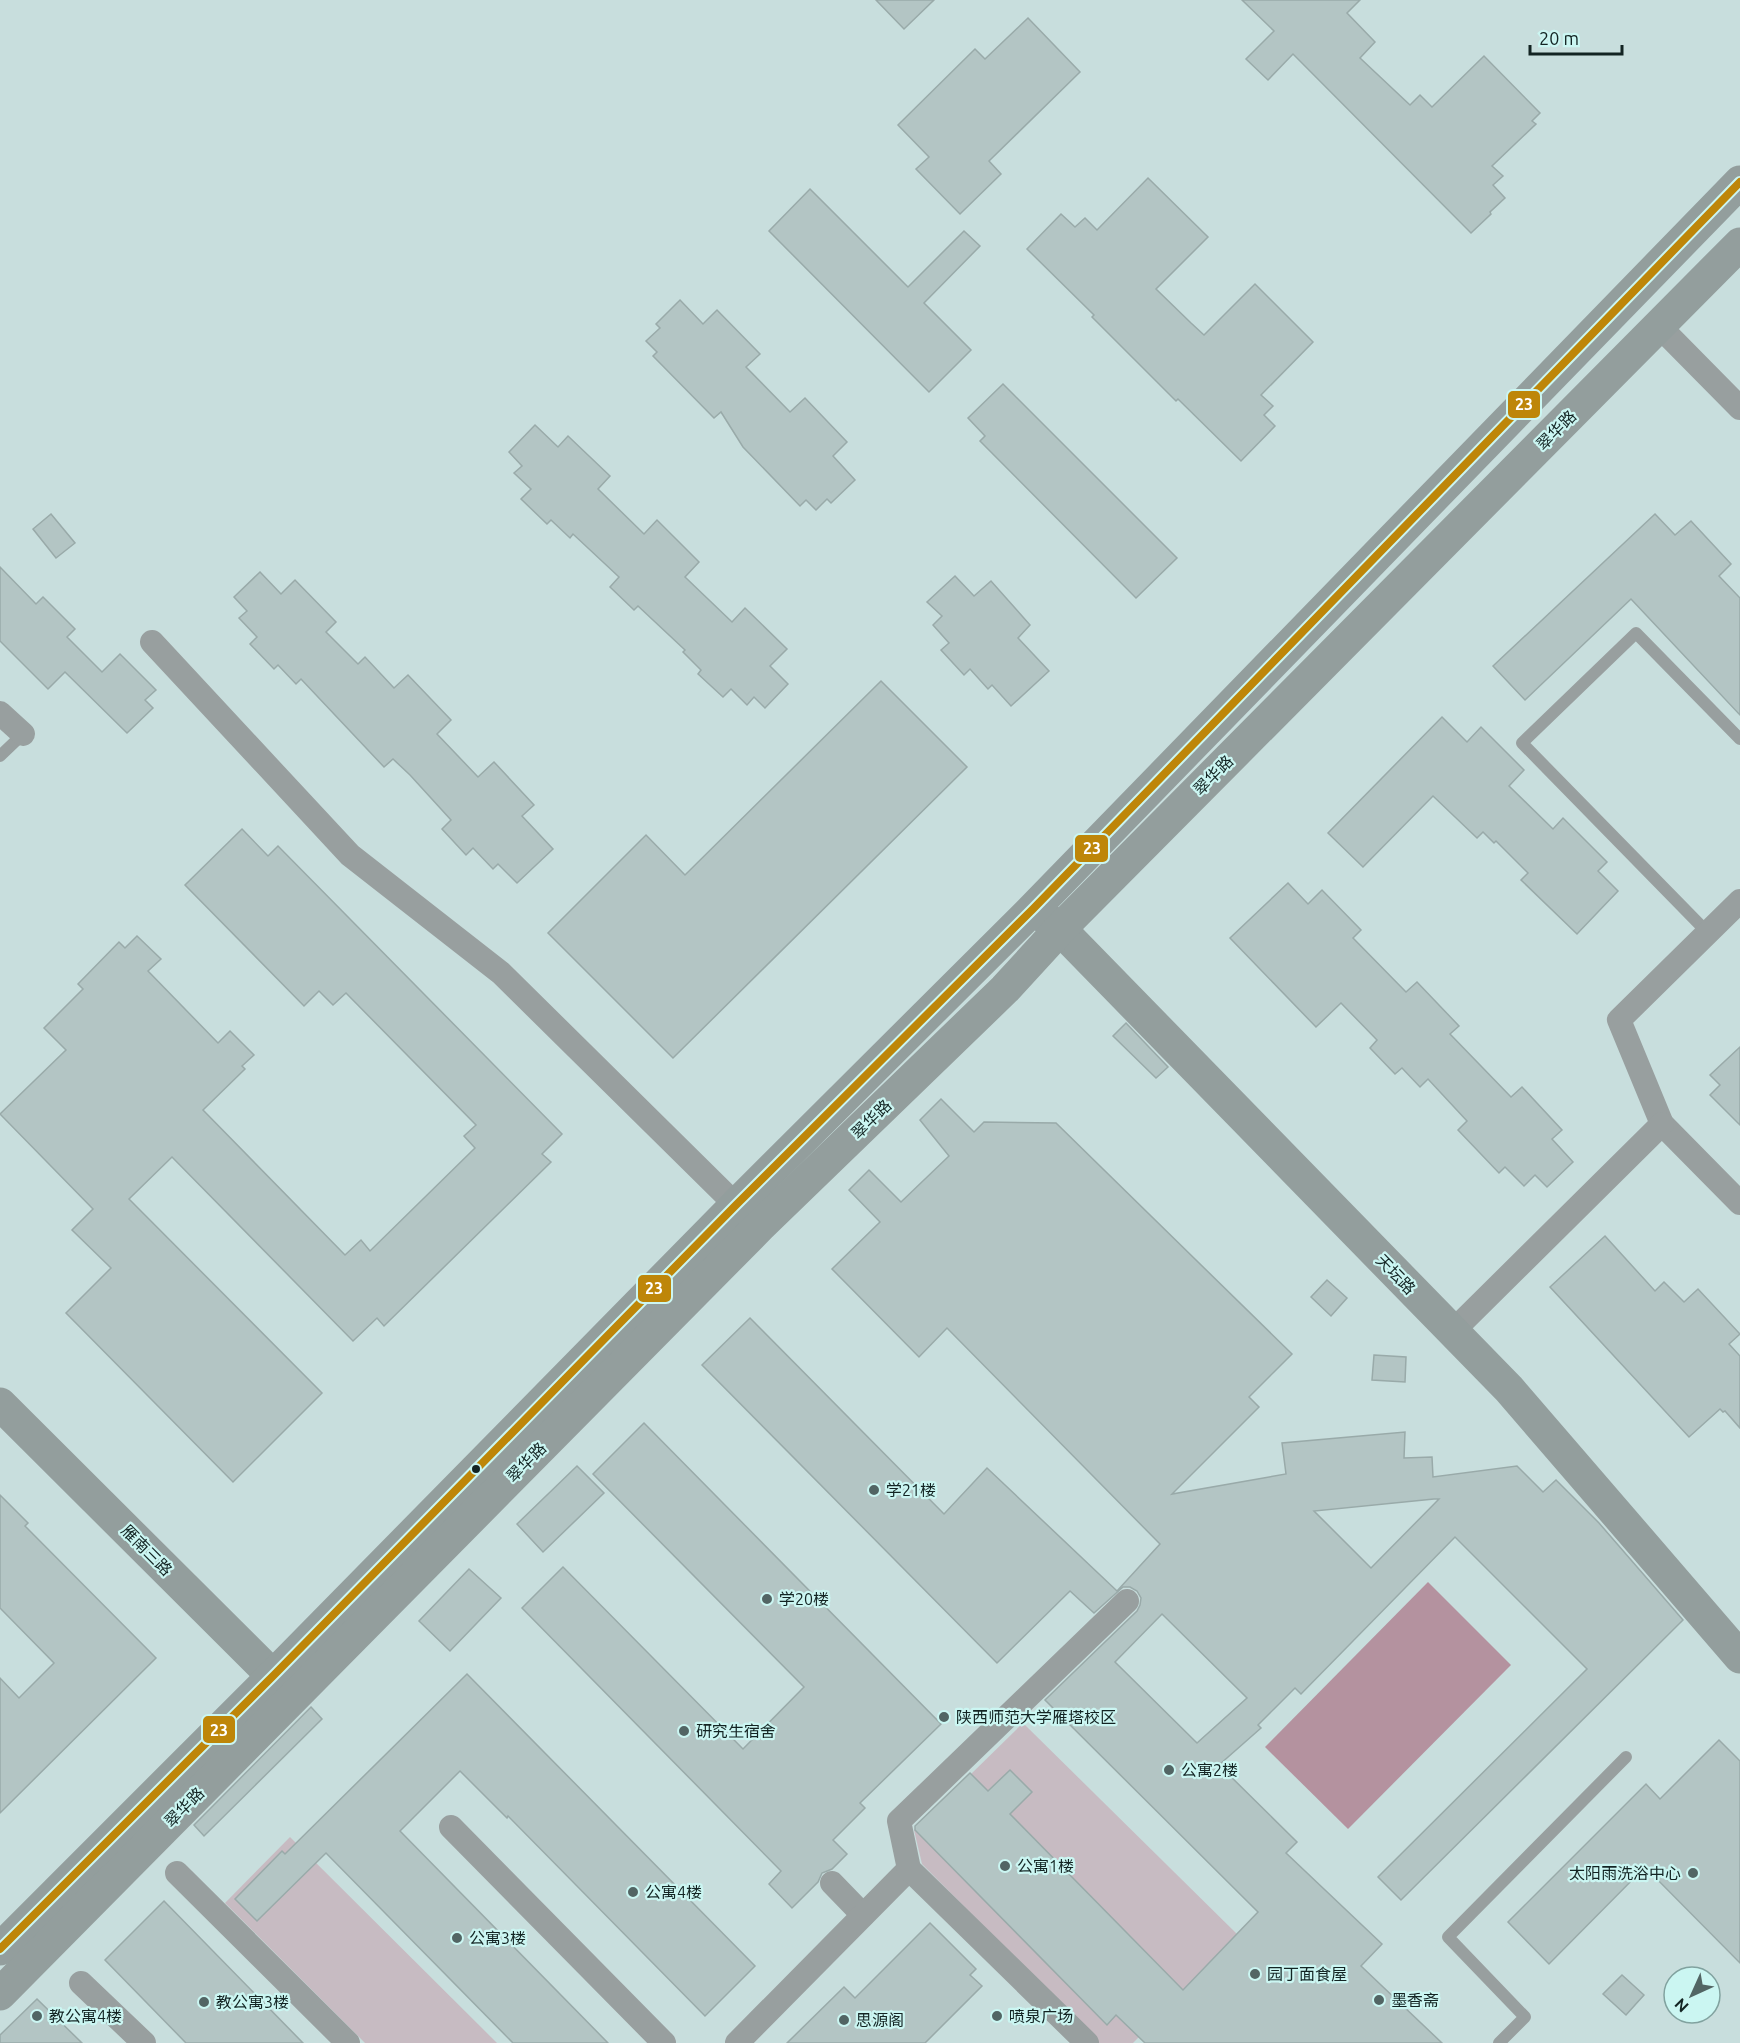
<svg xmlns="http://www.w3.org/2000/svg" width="1740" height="2043" font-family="Ubuntu,'Noto Sans SC',sans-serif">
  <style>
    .green { fill: #c7bbc2 }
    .water { fill: #b4929f }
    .building { fill: #b3c5c4; stroke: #99aaa9; stroke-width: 1.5; fill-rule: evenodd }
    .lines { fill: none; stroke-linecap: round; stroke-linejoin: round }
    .lane { stroke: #989f9f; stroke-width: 12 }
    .street { stroke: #989f9f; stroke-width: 24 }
    .secondary { stroke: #939e9d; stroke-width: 33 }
    .bus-1-casing { stroke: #cbf6f2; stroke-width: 12 }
    .bus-1 { stroke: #be8609; stroke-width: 8 }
    .bus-dot { fill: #132423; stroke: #cbf6f2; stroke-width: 2 }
    .poi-dot { fill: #526564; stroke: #cbf6f2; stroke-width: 2 }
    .labels { text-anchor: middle; stroke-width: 4.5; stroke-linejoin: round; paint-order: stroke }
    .street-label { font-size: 16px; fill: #132423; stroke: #cbf6f2 }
    .poi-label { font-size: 16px; fill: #132423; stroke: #cbf6f2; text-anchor: start }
    .line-badge { stroke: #cbf6f2; stroke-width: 2 }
    .badge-label { font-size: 16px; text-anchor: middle; font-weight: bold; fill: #fff }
  </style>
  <rect width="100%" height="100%" fill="#c8dedd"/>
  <g class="green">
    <path d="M1023,1723L1239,1936L1133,2043H1099L922,1864L914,1830Z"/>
    <path d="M290,1837L497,2043H365L225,1903Z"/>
  </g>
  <path class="water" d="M1428,1582L1511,1665L1348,1829L1265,1747Z"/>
  <g class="building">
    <path d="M876,0H934L904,29Z"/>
    <path d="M1242,0H1360L1347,13L1375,42L1360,58L1410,105L1420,95L1432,107L1484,56L1540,113L1532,121L1536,124L1492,166L1503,176L1493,185L1505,198L1490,212L1491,214L1471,233L1293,54L1268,80L1246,59L1274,31Z"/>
    <path d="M1028,18L1080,72L989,161L1001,174L960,214L916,169L929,157L898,125L975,49L985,59Z"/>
    <path d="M1148,178L1208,237L1156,289L1191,323L1204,335L1255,284L1313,342L1261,395L1273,406L1264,415L1275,426L1241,461L1178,399L1176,401L1092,317L1094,315L1027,249L1061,214L1075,227L1085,218L1097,230Z"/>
    <path d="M810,189L908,287L964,231L980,246L924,303L971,350L929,392L769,231Z"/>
    <path d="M680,300L703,324L717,310L760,354L746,367L790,412L805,398L847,442L833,456L855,480L831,503L827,499L816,510L806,500L800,506L743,447L721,412L714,418L653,356L657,352L646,341L660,328L656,324Z"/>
    <path d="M1003,384L1177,558L1136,598L980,441L985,436L968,418Z"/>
    <path d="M535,425L558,447L568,436L610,476L598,489L644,534L657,520L699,562L685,577L732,622L745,608L787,649L770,666L788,684L765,708L754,697L747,705L731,689L723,697L698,674L701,670L683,652L685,650L638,606L634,610L610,587L619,577L573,534L570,538L551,520L547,524L521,499L531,489L514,473L522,466L509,452Z"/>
    <path d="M51,514L75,543L56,558L33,529Z"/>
    <path d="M1655,514L1675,535L1691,521L1731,564L1719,576L1740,598V715L1631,599L1525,700L1493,666Z"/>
    <path d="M0,567L36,604L43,597L75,629L67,637L102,672L120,654L156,690L145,700L153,708L127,733L65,672L48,689L0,641Z"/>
    <path d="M260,572L281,594L295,580L336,622L326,632L358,664L365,657L394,688L408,675L451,720L437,734L478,777L494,762L534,805L522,816L553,849L517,883L498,864L493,869L473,848L466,855L442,829L451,820L410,775L393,759L384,767L301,679L296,684L278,665L274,669L250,644L257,637L239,618L247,611L234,597Z"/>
    <path d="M955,576L974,596L991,581L1030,625L1018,638L1049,671L1011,706L992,685L988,689L970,669L964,675L941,650L949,643L933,625L942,616L927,602Z"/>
    <path d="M881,681L967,767L673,1058L548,933L646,835L685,875Z"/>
    <path d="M1442,717L1467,742L1481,727L1524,770L1509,786L1553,829L1563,818L1607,862L1598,871L1618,891L1577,934L1521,880L1528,873L1496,841L1494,843L1483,832L1477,838L1433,796L1363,867L1328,833Z"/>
    <path d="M242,829L268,856L278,846L562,1134L542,1154L551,1162L384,1326L377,1318L353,1341L172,1157L129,1199L322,1393L233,1482L66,1313L111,1268L72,1230L93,1209L0,1114L66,1050L44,1028L83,989L78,984L119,942L125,948L137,936L161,959L148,971L218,1043L230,1031L254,1055L242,1066L245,1069L203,1110L345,1255L361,1240L370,1251L475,1148L464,1136L476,1125L346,993L333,1005L319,991L304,1006L185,885Z"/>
    <path d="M1288,883L1308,904L1322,890L1361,930L1353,938L1406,992L1417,982L1459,1026L1450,1034L1511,1097L1522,1087L1562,1130L1552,1139L1573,1162L1547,1187L1535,1175L1524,1186L1505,1167L1499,1173L1458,1130L1467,1121L1428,1079L1420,1087L1402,1068L1395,1074L1370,1048L1377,1040L1341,1003L1316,1027L1230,938Z"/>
    <path d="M1126,1023L1168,1067L1156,1078L1113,1036Z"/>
    <path d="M1740,1047V1125L1710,1095L1720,1085L1710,1075Z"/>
    <path d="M941,1099L974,1132L984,1122L1056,1123L1292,1354L1249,1397L1259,1407L1172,1494L1286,1474L1282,1443L1405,1432L1404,1458L1432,1457L1433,1477L1517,1466L1543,1492L1556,1480L1599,1523L1683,1620L1401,1900L1378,1877L1587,1669L1455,1537L1301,1694L1295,1688L1258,1725L1261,1728L1219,1765L1297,1842L1286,1853L1382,1944L1361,1966L1442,2043H1145L1116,2015L1107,2025L915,1830V1826L970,1773L988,1791L1010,1770L1032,1792L1010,1814L1183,1990L1258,1912L1045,1700L1137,1611L1140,1605L1141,1598L1137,1591L1130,1587H1123L1094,1613L1070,1591L997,1663L702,1365L750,1318L944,1514L987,1468L1117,1591L1160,1544L947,1328L919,1357L832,1269L880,1222L849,1190L869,1170L901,1202L949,1156L920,1120ZM1439,1499L1371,1568L1314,1511L1434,1499ZM1162,1614L1247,1698L1197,1743L1115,1662Z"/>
    <path d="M1605,1236L1655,1291L1664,1282L1684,1302L1698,1289L1740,1334L1729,1344L1740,1356V1428L1725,1411L1723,1412L1720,1409L1689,1437L1550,1287Z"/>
    <path d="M1327,1280L1347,1298L1331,1316L1311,1297Z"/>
    <path d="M1374,1355L1406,1357L1405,1382L1372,1380Z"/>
    <path d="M644,1423L941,1724L860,1803L865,1808L833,1840L847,1854L832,1869L822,1873L818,1882L792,1908L769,1884L781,1871L522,1608L563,1567L743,1749L804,1687L593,1474Z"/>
    <path d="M577,1466L604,1493L543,1552L517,1524Z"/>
    <path d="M0,1495L28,1523L25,1526L156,1658L0,1813V1678L19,1698L54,1663L0,1608Z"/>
    <path d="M469,1569L501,1598L450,1651L419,1621Z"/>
    <path d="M467,1674L755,1966L705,2016L508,1816L507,1818L460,1771L400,1831L608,2043H513L326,1853L257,1921L235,1899L282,1851L285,1854Z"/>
    <path d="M311,1707L322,1719L204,1836L194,1825Z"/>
    <path d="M1719,1740L1740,1761V1963L1645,1867L1549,1964L1508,1922L1646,1784L1660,1799Z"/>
    <path d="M164,1901L303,2043H186L105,1960Z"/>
    <path d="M930,1923L976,1969L970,1975L982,1986L925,2043H787L844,1987L855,1998Z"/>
    <path d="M1622,1975L1644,1995L1626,2015L1603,1994Z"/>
    <path d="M37,1999L82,2043H0V2035Z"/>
  </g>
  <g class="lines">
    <g class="lane">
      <path d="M0,756L23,734"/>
      <path d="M1708,933L1522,743L1636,633L1740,739"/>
      <path d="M1499,2043L1525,2017L1448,1937L1626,1757"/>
    </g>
    <g class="street">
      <path d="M1659,326L1740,408"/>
      <path d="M152,642L350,855L501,973L736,1205"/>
      <path d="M0,713L23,734"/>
      <path d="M1740,901L1619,1020L1662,1124L1740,1203"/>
      <path d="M1453,1331L1662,1124"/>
      <path d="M451,1827L664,2043"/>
      <path d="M177,1873L348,2043"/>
      <path d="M832,1883L863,1915"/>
      <path d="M81,1983L144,2043"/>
      <path d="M737,2043L909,1869"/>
      <path d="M1087,2043L909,1869L899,1821L1127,1601"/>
    </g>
    <g class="secondary">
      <path d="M1043,916L1060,929L1509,1389L1740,1657"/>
      <path d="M0,1404L288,1691"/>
      <path d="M0,1949L274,1675L736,1205L1033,909L1740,182"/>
      <path d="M0,1994L760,1226L1005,989L1060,929L1740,244"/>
    </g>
    <defs>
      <path id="bus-1" d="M0,1949L274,1675L736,1205L1033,909L1740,182"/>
    </defs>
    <use href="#bus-1" class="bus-1-casing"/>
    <use href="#bus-1" class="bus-1"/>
  </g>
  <circle class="bus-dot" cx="476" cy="1469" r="5"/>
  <g class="poi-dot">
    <circle cx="874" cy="1490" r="6"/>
    <circle cx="767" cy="1599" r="6"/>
    <circle cx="944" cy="1717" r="6"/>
    <circle cx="684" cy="1731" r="6"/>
    <circle cx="1169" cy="1770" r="6"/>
    <circle cx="1005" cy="1866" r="6"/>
    <circle cx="1693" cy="1873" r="6"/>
    <circle cx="633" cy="1892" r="6"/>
    <circle cx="457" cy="1938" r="6"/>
    <circle cx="1255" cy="1974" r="6"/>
    <circle cx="1379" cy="2000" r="6"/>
    <circle cx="204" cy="2002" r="6"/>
    <circle cx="37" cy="2016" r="6"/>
    <circle cx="997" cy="2016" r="6"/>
    <circle cx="844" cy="2020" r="6"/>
  </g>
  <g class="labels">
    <g class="street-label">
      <text transform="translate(1556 430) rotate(-45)" y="6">翠华路</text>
      <text transform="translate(1213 775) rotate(-45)" y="6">翠华路</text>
      <text transform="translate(871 1119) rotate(-44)" y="6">翠华路</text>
      <text transform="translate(1396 1274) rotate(46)" y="6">天坛路</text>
      <text transform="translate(526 1462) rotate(-45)" y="6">翠华路</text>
      <text transform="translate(147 1550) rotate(45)" y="6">雁南三路</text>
      <text transform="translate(184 1807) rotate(-45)" y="6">翠华路</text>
    </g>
    <g class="poi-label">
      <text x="886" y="1496">学21楼</text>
      <text x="779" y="1605">学20楼</text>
      <text x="956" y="1723">陕西师范大学雁塔校区</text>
      <text x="696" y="1737">研究生宿舍</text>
      <text x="1181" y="1776">公寓2楼</text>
      <text x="1017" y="1872">公寓1楼</text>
      <text x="1681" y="1879" text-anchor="end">太阳雨洗浴中心</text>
      <text x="645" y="1898">公寓4楼</text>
      <text x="469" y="1944">公寓3楼</text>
      <text x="1267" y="1980">园丁面食屋</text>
      <text x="1391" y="2006">墨香斋</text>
      <text x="216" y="2008">教公寓3楼</text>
      <text x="49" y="2022">教公寓4楼</text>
      <text x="1009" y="2022">喷泉广场</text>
      <text x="856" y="2026">思源阁</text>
    </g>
  </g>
  <g class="line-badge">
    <rect x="1507" y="390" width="34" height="29" rx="6" fill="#be8609"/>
    <rect x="1074" y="834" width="35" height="29" rx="6" fill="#be8609"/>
    <rect x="637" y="1274" width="35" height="29" rx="6" fill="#be8609"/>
    <rect x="202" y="1715" width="34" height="29" rx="6" fill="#be8609"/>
  </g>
  <g class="badge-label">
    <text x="1524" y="410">23</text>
    <text x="1092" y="854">23</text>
    <text x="654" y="1294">23</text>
    <text x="219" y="1736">23</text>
  </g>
  <g transform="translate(1692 1995) rotate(225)"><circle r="28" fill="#cbf6f2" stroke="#81a29f" stroke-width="1.5"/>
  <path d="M0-4.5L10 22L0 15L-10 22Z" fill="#526564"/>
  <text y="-9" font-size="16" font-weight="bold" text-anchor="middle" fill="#132423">N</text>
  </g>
  <path d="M1530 45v9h92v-9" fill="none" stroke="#132423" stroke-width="3"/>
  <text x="1539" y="45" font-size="18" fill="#132423" stroke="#cbf6f2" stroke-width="4.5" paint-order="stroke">20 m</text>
</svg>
